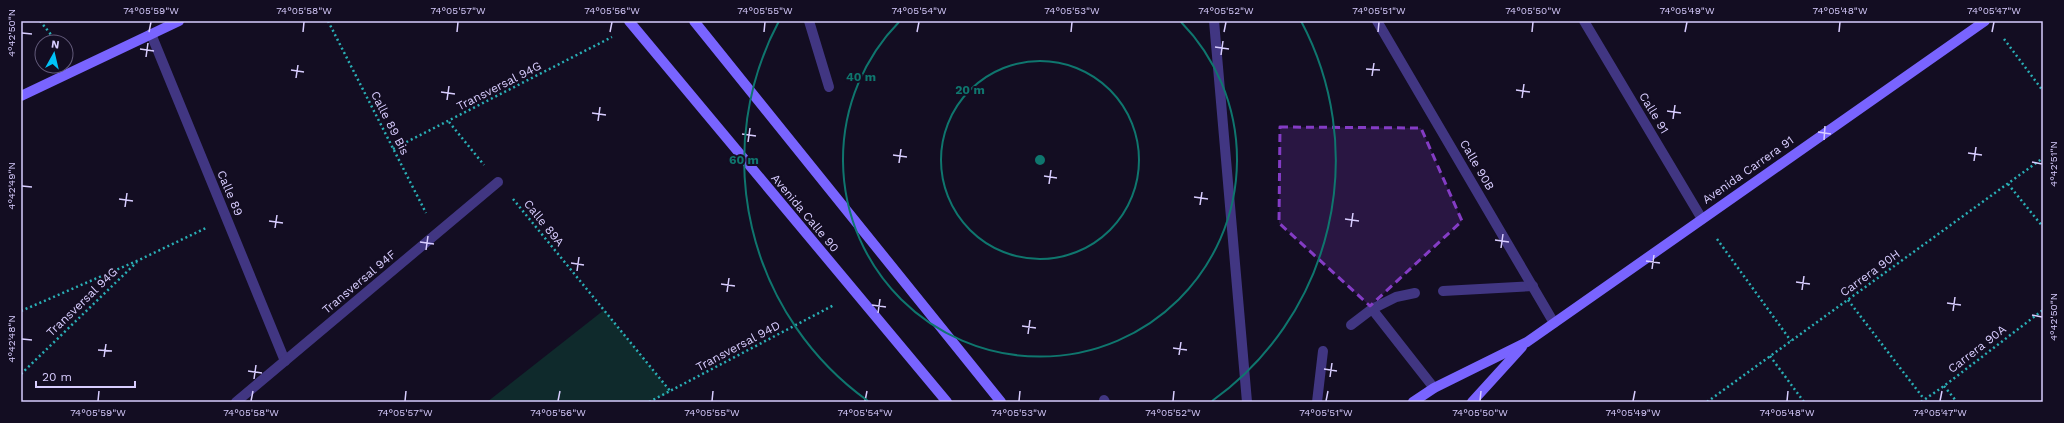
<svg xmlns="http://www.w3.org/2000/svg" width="2064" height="423" font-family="'Work Sans',sans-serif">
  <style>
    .green { fill: #0f2a2c }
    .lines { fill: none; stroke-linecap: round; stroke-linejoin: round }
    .path { stroke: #2aafb6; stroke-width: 2.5; stroke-dasharray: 2 3; stroke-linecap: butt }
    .service { stroke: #413682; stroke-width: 10 }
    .minor { stroke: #413682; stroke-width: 10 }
    .secondary { stroke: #7964ff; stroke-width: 10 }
    .marked { fill: #843cc5; fill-opacity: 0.2; stroke: #843cc5; stroke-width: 3; stroke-dasharray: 8 5; stroke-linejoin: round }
    .ticks { fill: none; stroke: #d8cdff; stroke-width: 1.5 }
    .ring { fill: none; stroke: #0f766e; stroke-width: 2 }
    .labels { text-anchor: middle; stroke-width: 4; stroke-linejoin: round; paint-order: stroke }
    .street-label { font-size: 12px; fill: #d8cdff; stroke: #130d22 }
    .centre { fill: #0f766e; stroke: #130d22; stroke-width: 2 }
    .ring-label { font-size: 12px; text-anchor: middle; font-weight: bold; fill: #0f766e; stroke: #130d22; stroke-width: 4; stroke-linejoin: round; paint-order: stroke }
    .neatline { fill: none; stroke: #d8cdff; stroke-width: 1.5 }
    .ticks-label { font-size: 10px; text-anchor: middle; fill: #d8cdff }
  </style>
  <rect width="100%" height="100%" fill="#130d22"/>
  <path class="green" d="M604,310L671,392L649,402H487Z"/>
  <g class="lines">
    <g class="path">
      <path d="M40,21L57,42"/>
      <path d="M328,21L426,213"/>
      <path d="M2004,39L2043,91"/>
      <path d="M449,122L484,165"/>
      <path d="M393,149L612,37"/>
      <path d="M2008,184L2043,227"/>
      <path d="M513,199L671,392"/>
      <path d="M1717,239L1791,341"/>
      <path d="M1848,300L1924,399"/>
      <path d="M21,311L139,260L206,228"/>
      <path d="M1770,356L1804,402"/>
      <path d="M21,374L137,262"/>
      <path d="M1944,386L1957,402"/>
      <path d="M649,402L834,305"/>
      <path d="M1707,402L2043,158"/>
      <path d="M1921,402L1944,386L2043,310"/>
    </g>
    <g class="service">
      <path d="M809,21L829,87"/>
      <path d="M1214,21L1247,402"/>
      <path d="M1443,291L1533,286"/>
      <path d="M1372,309L1396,297L1415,293"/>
      <path d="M1351,325L1372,309L1434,388"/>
      <path d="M1104,400L1105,402"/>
      <path d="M1317,402L1323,351"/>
    </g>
    <g class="minor">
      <path d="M1377,21L1554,323"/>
      <path d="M1584,21L1702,219"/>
      <path d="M151,34L285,361"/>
      <path d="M236,402L498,182"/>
    </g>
    <g class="secondary">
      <path d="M629,21L947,402"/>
      <path d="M694,21L1001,402"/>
      <path d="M21,96L179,21"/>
      <path d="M1413,402L1434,388L1527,342L1985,21"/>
      <path d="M1472,402L1522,347"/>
    </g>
  </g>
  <path class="marked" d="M1280,127L1421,128L1462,221L1370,306L1279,223Z"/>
  <path class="ticks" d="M149,32L151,22M303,32L304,22M457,32L458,22M610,32L612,22M764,32L765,22M917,32L919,22M1071,32L1072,22M1224,32L1226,22M1378,32L1379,22M1532,32L1533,22M1685,32L1687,22M1839,32L1840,22M1992,32L1994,22M22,33L32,34M1215,47L1229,49M140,49L154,51M1221,55L1223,41M146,57L148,43M1366,69L1380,70M291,70L304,72M1372,76L1374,63M296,78L298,65M1516,90L1530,92M441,92L455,94M1522,98L1524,84M447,100L449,86M1667,111L1681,113M592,113L606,115M1673,119L1675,105M598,121L600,107M1818,132L1831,134M742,134L756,136M1824,140L1825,126M748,142L750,128M1968,153L1982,155M893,155L907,157M1974,161L1976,147M2032,162L2042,164M899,163L901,149M1044,176L1057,178M1049,184L1051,170M22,186L32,187M1194,197L1208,199M119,199L133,201M1200,205L1202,192M125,207L127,193M1345,219L1359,221M269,221L283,223M1351,227L1353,213M275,228L277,215M1495,240L1509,242M420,242L434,244M1501,248L1503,234M426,250L428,236M1646,261L1660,263M571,263L584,265M1652,269L1654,255M577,271L579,257M1796,282L1810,284M721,284L735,286M1802,290L1804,276M727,292L729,278M1947,303L1961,305M872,305L886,307M1953,311L1955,297M878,313L880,299M2032,315L2042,317M1022,326L1036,328M1028,334L1030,320M22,339L32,340M1173,348L1187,350M98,350L112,351M1179,355L1181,342M104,357L106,344M1324,369L1337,371M248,371L262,373M1330,377L1332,363M254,379L256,365M98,401L99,391M251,401L253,391M405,401L406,391M558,401L560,391M712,401L713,391M865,401L867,391M1019,401L1020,391M1173,401L1174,391M1326,401L1328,391M1480,401L1481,391M1633,401L1635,391M1787,401L1788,391M1940,401L1942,391"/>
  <g class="ring">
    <circle cx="1040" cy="160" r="99"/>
    <path d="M1181 22A197 197 0 1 1 899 22"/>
    <path d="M868 401A296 296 0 0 1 779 21M1301 21A296 296 0 0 1 1212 401"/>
  </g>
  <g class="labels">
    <g class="street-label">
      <text transform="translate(499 86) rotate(-27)" y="4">Transversal 94G</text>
      <text transform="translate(1654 113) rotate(59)" y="4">Calle 91</text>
      <text transform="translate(390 123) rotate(63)" y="4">Calle 89 Bis</text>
      <text transform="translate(1477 165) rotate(60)" y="4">Calle 90B</text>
      <text transform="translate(1748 170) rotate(-35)" y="4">Avenida Carrera 91</text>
      <text transform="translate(230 193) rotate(67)" y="4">Calle 89</text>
      <text transform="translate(805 213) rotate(50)" y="4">Avenida Calle 90</text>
      <text transform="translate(544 223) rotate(51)" y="4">Calle 89A</text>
      <text transform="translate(1870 273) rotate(-36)" y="4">Carrera 90H</text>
      <text transform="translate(359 282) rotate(-40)" y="4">Transversal 94F</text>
      <text transform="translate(82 302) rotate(-44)" y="4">Transversal 94G</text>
      <text transform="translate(738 346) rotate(-28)" y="4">Transversal 94D</text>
      <text transform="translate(1977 349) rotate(-38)" y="4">Carrera 90A</text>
    </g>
  </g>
  <circle cx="1040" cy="160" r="6" class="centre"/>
  <g class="ring-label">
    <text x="861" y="81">40 m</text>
    <text x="970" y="94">20 m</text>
    <text x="744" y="164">60 m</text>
  </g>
  <rect width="2064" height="423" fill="none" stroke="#130d22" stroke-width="44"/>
  <g transform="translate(54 54) rotate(8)"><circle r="19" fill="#130d22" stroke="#625a7a"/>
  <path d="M0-3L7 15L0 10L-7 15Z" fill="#00c3f8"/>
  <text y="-6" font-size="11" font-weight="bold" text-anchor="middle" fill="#d8cdff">N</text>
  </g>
  <path d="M36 381v6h99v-6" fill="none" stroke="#d8cdff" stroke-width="2"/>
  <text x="42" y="381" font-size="12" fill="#d8cdff" stroke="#130d22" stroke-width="3" paint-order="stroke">20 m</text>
  <rect x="22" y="22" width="2020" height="379" class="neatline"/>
  <g class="ticks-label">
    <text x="151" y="14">74°05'59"W</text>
    <text x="304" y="14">74°05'58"W</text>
    <text x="458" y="14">74°05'57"W</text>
    <text x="612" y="14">74°05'56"W</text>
    <text x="765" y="14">74°05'55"W</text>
    <text x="919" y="14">74°05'54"W</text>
    <text x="1072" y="14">74°05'53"W</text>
    <text x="1226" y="14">74°05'52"W</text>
    <text x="1379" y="14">74°05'51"W</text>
    <text x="1533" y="14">74°05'50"W</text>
    <text x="1687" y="14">74°05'49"W</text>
    <text x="1840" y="14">74°05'48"W</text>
    <text x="1994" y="14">74°05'47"W</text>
    <text transform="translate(11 33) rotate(-90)" y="4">4°42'50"N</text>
    <text transform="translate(2053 164) rotate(-90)" y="4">4°42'51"N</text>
    <text transform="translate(11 186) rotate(-90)" y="4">4°42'49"N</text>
    <text transform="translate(2053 317) rotate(-90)" y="4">4°42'50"N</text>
    <text transform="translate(11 339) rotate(-90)" y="4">4°42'48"N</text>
    <text x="98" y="416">74°05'59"W</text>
    <text x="251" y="416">74°05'58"W</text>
    <text x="405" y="416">74°05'57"W</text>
    <text x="558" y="416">74°05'56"W</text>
    <text x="712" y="416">74°05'55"W</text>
    <text x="865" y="416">74°05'54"W</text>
    <text x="1019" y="416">74°05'53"W</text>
    <text x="1173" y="416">74°05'52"W</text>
    <text x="1326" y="416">74°05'51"W</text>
    <text x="1480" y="416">74°05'50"W</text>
    <text x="1633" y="416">74°05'49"W</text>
    <text x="1787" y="416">74°05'48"W</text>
    <text x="1940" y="416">74°05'47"W</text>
  </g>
</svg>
